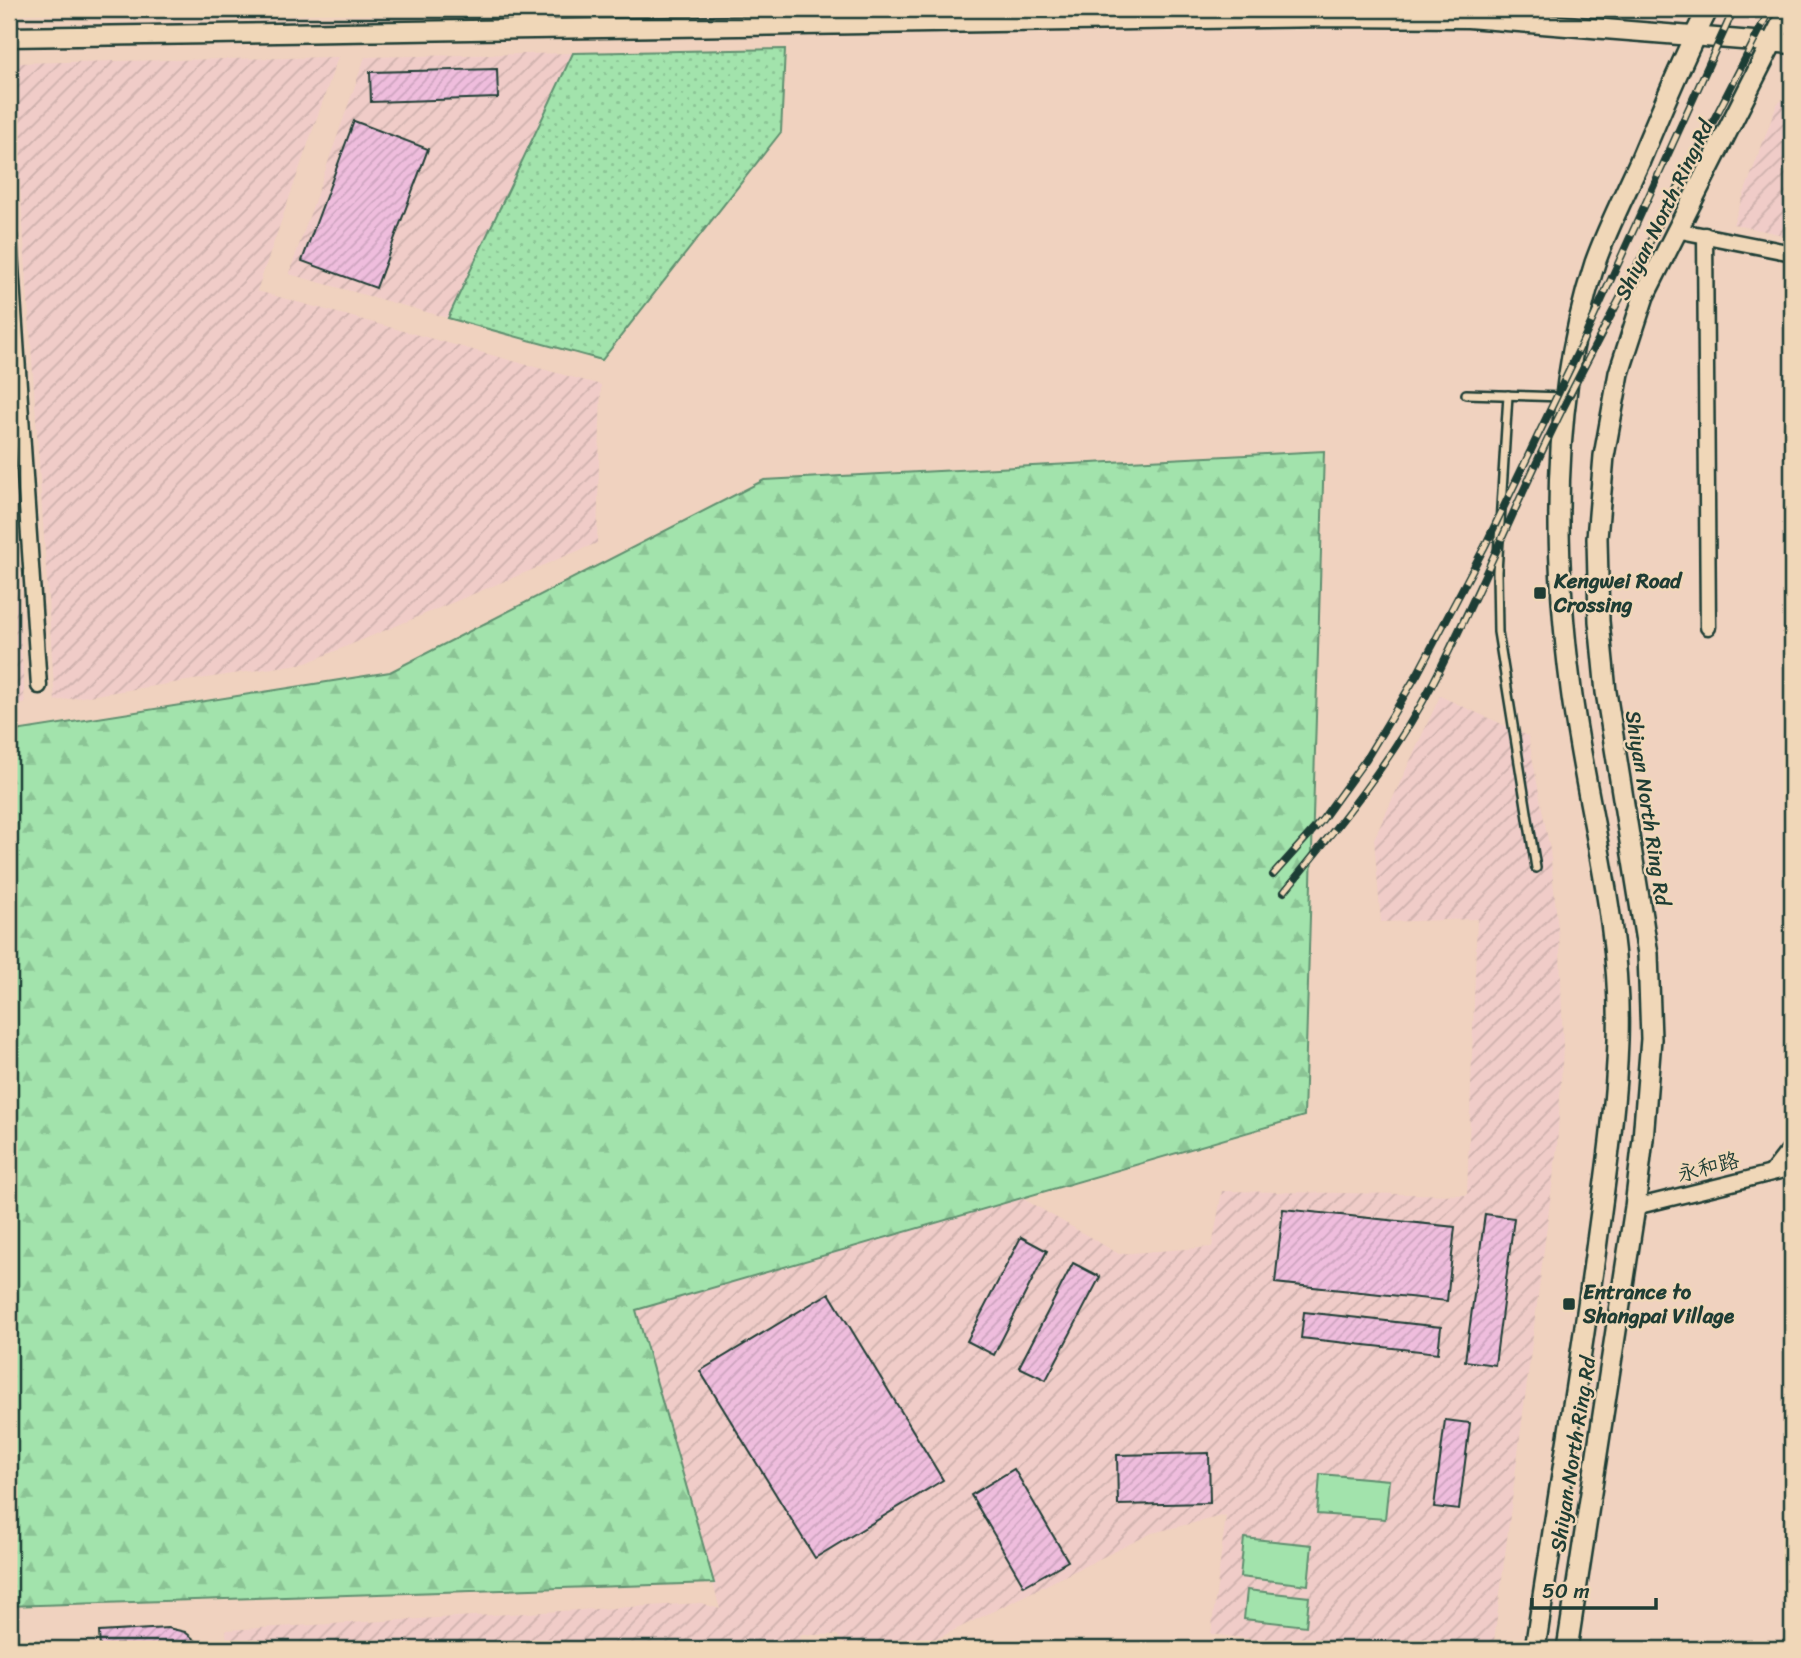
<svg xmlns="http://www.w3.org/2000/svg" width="1801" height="1658" font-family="Sriracha,'LXGW WenKai TC',sans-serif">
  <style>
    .industrial { fill: url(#industrial-furrows) }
    .grass { fill: url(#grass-dots); stroke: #609070; stroke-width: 2 }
    .forest { fill: url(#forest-firs); stroke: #609070; stroke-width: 2 }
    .pitch { fill: #a2e3ac; stroke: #609070; stroke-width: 2 }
    .building { fill: url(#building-hatch); stroke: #1f3d34; stroke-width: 2 }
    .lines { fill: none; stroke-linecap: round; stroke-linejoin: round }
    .service-casing { stroke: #1f3d34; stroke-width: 12 }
    .minor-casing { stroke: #1f3d34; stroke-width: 19 }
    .tertiary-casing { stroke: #1f3d34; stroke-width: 23 }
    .secondary-casing { stroke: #1f3d34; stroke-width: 24 }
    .service { stroke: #f0d7b8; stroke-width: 7 }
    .minor { stroke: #f0d7b8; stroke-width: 14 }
    .tertiary { stroke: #f0d7b8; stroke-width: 18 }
    .secondary { stroke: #f0d7b8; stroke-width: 19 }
    .rail-casing { stroke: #1f3d34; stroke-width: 8 }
    .rail { stroke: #f0d7b8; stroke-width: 5; stroke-dasharray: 16; stroke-linecap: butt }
    .poi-dot { fill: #1f3d34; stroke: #f0d7b8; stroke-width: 2.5 }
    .labels { text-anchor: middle; stroke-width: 5; stroke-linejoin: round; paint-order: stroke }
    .street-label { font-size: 21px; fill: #1f3d34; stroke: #f0d7b8 }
    .poi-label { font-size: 21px; font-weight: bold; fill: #1f3d34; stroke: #f0d7b8; text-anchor: start }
  </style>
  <defs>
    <pattern id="industrial-furrows" width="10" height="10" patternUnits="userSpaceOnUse" patternTransform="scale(1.75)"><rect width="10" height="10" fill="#f0ccc8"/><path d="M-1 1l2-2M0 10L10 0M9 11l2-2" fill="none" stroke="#cdb0ac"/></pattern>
    <pattern id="grass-dots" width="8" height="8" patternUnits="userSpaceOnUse" patternTransform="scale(1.75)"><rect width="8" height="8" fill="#a2e3ac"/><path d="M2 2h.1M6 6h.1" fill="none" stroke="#8bc495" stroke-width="1.8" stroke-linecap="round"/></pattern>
    <pattern id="forest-firs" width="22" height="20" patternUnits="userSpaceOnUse" patternTransform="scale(1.75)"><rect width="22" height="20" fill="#a2e3ac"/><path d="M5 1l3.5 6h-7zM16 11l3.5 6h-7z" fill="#8bc495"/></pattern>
    <pattern id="building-hatch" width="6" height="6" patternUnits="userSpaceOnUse" patternTransform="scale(1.75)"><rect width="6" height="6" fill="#efbddd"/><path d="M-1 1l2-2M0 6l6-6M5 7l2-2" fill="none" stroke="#cca3be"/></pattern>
  </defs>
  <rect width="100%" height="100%" fill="#f0d2bf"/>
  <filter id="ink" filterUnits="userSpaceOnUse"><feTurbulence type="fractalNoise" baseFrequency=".0143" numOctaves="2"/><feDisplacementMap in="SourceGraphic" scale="14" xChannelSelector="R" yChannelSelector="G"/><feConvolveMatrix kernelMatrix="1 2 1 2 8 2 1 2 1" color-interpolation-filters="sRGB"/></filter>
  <g filter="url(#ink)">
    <g class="industrial">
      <path d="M573,53L448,318L289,274L365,57Z"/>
      <path d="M338,57L257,291L601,385L597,543L306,663L55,701L12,63Z"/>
      <path d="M1792,93V237L1733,224L1777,104Z"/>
      <path d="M9,461L25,704L9,705Z"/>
      <path d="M1440,696L1528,736L1550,850L1560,949L1563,1048L1557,1147L1493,1649H1328L1211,1634L1226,1515L1152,1533L916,1649H849L837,1635H800L801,1649H227L226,1630L701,1603L720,1609L636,1310L1022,1198L1119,1254L1212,1247L1222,1191L1467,1195L1477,919L1381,922L1374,839Z"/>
    </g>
    <path class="grass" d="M785,49L781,132L602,360L448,318L573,53Z"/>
    <path class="forest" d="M1324,451L1304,1116L636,1310L714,1583L9,1606V732L390,672L764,480Z"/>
    <g class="pitch">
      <path d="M1320,1474L1389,1480L1385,1519L1317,1514Z"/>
      <path d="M1244,1538L1312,1545L1308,1585L1240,1577Z"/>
      <path d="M1247,1590L1309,1597L1306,1626L1244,1619Z"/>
    </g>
    <g class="building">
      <path d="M497,69L498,98L371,102L370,72Z"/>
      <path d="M354,121L428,149L376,288L302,261Z"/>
      <path d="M1283,1209L1455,1227L1447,1301L1275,1283Z"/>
      <path d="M1485,1214L1514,1218L1495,1365L1465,1361Z"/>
      <path d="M1021,1237L1047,1251L994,1355L967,1341Z"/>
      <path d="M1073,1263L1100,1277L1046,1380L1019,1367Z"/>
      <path d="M829,1293L943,1480L815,1558L700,1371Z"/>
      <path d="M1304,1312L1441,1327L1438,1353L1301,1338Z"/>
      <path d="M1445,1420L1470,1423L1459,1510L1434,1507Z"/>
      <path d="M1209,1453L1210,1503L1118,1505L1117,1455Z"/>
      <path d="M1014,1469L1068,1561L1024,1586L971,1495Z"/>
      <path d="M168,1628L185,1632L206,1649H100L99,1632Z"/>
    </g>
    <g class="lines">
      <defs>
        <g id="service">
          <path d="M1466,394L1563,397"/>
          <path d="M1508,395L1497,572L1498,632L1536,868"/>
        </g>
        <g id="minor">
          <path d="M1676,230L1792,253"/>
          <path d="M1705,235L1708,627"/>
          <path d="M9,236L39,686"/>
          <path d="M1771,1173L1792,1146"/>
          <path d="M1635,1207L1792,1168"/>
        </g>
        <path id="tertiary" d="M9,37L1330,17L1468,18L1792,44"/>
        <g id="secondary">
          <path d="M1535,1649C1555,1513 1579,1377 1597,1241C1606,1174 1616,1107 1618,1040C1622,921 1586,806 1571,689C1553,551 1551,397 1595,263C1607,229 1624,196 1639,163C1661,111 1682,59 1708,9"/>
          <path d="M1567,1649L1635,1207L1643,1139L1651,1039L1648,954L1606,692L1599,621L1597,538L1604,456L1619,373L1644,296L1789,9"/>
        </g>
      </defs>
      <use href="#service" class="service-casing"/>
      <use href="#minor" class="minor-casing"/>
      <use href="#tertiary" class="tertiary-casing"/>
      <use href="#secondary" class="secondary-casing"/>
      <use href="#service" class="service"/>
      <use href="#minor" class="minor"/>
      <use href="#tertiary" class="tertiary"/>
      <use href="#secondary" class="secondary"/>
      <defs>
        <g id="rail">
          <path d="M1273,875L1322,820L1366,759L1418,673L1485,546L1577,354L1734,9"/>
          <path d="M1284,892C1339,825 1394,758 1434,681C1480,592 1518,498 1563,408C1631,274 1704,144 1770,9"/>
        </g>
      </defs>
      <use href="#rail" class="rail-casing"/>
      <use href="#rail" class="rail"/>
    </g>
  </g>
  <g class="poi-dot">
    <rect x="1533" y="586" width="14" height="14" rx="3.5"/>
    <rect x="1562" y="1297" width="14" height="14" rx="3.5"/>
  </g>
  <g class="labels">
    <g class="street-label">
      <text transform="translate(1664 210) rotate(-64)" y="7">Shiyan North Ring Rd</text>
      <text transform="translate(1648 808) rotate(81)" y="7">Shiyan North Ring Rd</text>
      <text transform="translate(1708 1167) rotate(-14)" y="7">永和路</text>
      <text transform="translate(1573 1454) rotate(-81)" y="7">Shiyan North Ring Rd</text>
    </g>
    <g class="poi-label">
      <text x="1554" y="588">Kengwei Road<tspan x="1554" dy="24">Crossing</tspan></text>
      <text x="1583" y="1299">Entrance to<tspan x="1583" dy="24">Shangpai Village</tspan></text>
    </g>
  </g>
  <rect width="1801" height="1658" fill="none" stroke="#f0d7b8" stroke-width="35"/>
  <rect x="18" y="18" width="1766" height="1623" fill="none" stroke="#1f3d34" stroke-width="2.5" filter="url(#ink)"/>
  <path d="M1532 1598v10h124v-10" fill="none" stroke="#1f3d34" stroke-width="3.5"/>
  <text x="1542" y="1598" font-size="21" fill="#1f3d34" stroke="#f0d7b8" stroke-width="5" paint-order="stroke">50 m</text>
</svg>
